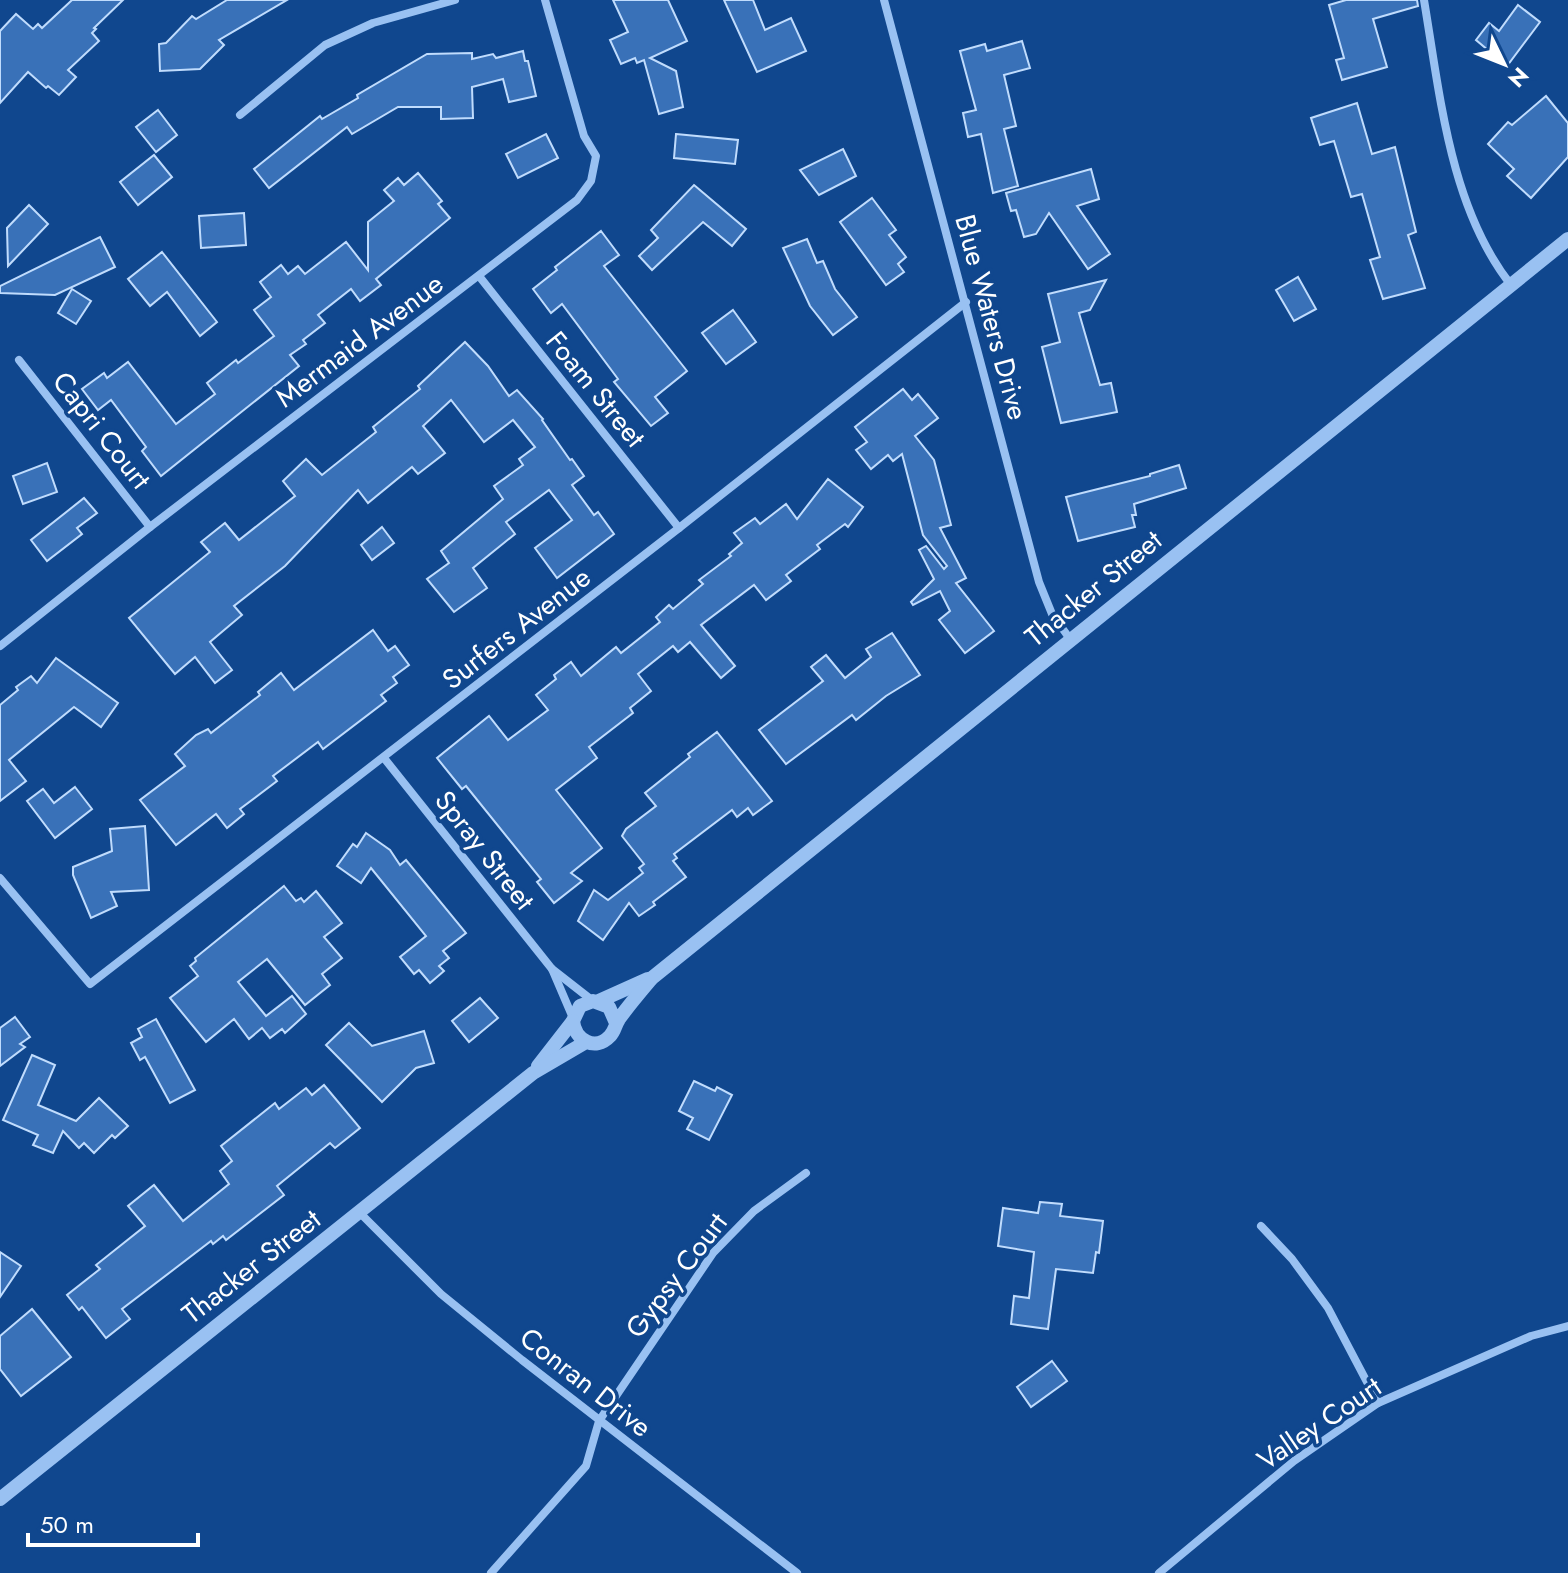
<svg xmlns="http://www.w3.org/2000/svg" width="1568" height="1573" font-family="Jost,sans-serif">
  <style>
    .building { fill: #3971b8; stroke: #c0dcfd; stroke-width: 2 }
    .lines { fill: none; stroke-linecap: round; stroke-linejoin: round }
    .minor { stroke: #99c1f2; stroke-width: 8 }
    .tertiary { stroke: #99c1f2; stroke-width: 14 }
    .labels { text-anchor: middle; stroke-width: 7; stroke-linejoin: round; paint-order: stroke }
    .street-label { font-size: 28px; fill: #fff; stroke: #10478e }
  </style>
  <rect width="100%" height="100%" fill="#10478e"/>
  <g class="building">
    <path d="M72,0H123L94,28L96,29L92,33L99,41L68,70L76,77L59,95L48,86L46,88L28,72L0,103V31L16,14L33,29L38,24L42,28Z"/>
    <path d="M227,0H287L219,40L224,45L200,69L160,71L159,44L166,43L192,16L196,19Z"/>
    <path d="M613,0H668L687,41L650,58L676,71L683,107L659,114L644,60L637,63L635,58L621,64L610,40L628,32Z"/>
    <path d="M724,0H753L765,30L791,18L806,51L757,72Z"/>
    <path d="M1346,0H1417L1418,6L1373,19L1387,67L1342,80L1336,60L1344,58L1329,5Z"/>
    <path d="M1518,5L1540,22L1507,66L1476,40L1489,23L1499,31Z"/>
    <path d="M1022,41L1030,68L1004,75L1016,126L1004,129L1018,186L993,193L981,134L968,137L963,113L976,110L960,51L985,44L987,51Z"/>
    <path d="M523,51L525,61H528L536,96L509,102L503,79L472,87L473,118L441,119V107H398L352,134L347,127L269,188L254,169L320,116L322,119L358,98L357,95L427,54L472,53V59L493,54L496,58Z"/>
    <path d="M1546,96L1568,123V157L1531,198L1507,176L1514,169L1488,144L1508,122L1512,125Z"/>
    <path d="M1357,103L1372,154L1395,147L1416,232L1408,235L1425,288L1383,299L1370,260L1380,257L1362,194L1351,197L1334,141L1320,145L1311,118Z"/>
    <path d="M158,110L177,135L156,152L136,127Z"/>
    <path d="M546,134L558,158L518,178L506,154Z"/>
    <path d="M676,134L738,140L735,164L674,158Z"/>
    <path d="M843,149L856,176L819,195L800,170Z"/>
    <path d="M154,155L172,177L138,205L120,182Z"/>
    <path d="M1091,169L1099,199L1077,206L1110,254L1088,269L1049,213L1036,234L1024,237L1016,210L1011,211L1006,193Z"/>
    <path d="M418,173L442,201L438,204L450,218L376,279L381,285L360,301L351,289L318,315L325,323L303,340L306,344L290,355L299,366L161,476L142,451L146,447L111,400L98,410L82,389L104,373L107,378L128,362L176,424L215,394L207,383L236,360L238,363L274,336L254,310L271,297L260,282L281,265L288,274L298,266L305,274L346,242L368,270V222L394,201L384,190L398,178L404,185Z"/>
    <path d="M694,185L746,229L732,246L703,222L652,270L639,256L658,238L651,230Z"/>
    <path d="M872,198L896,230L889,235L906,257L898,264L904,272L886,285L840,222Z"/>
    <path d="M29,205L48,224L8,266L7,228Z"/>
    <path d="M244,213L246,245L201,248L199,216Z"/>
    <path d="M601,231L619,255L604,266L687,371L655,397L668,413L651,426L614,382L618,379L562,304L551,313L533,289L557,270L555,267Z"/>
    <path d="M100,237L115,267L55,295L0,293V286Z"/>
    <path d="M807,239L817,263L823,261L835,289L857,317L833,335L810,306L783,248Z"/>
    <path d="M162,252L217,322L200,336L167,292L150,306L128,279Z"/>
    <path d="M1298,277L1316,309L1294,321L1276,290Z"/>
    <path d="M1106,280L1090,310L1079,313L1100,385L1111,383L1117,412L1061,423L1042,347L1060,342L1048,294Z"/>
    <path d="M72,289L91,301L76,324L58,313Z"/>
    <path d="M733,310L756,342L726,364L702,333Z"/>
    <path d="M465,342L488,366L509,396L517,390L543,419L542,420L570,460L572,459L584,476L572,485L594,515L598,512L614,534L557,578L535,548L572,520L549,490L506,522L515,534L473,568L487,588L454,612L427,579L449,563L441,551L503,499L494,486L523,465L519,459L535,447L513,420L484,442L451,400L423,426L445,453L418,474L412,467L368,503L358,490L285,566L234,606L242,615L210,642L232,670L215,683L195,657L175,674L129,618L210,552L201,542L225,523L239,540L295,496L283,481L306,459L322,475L376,432L373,427L420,389L418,386Z"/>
    <path d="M903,389L912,400L918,394L938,418L915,436L934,460L951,525L940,528L966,578L956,583L994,631L965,653L939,620L950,611L940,591L913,605L911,602L934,579L919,550L926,546L944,569L947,566L923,535L902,454L893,461L888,455L871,469L856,450L867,442L855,427Z"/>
    <path d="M47,463L57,492L23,504L13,476Z"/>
    <path d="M1179,465L1186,488L1134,504L1136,515H1132L1135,527L1078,541L1066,497L1150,476V474Z"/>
    <path d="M828,479L863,507L848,527L845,524L817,545L820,549L786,575L791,581L766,600L754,585L701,625L735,666L721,678L690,642L678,652L673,646L638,674L651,691L630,708L633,713L589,747L597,758L556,790L602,848L571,873L582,881L554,903L537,882L541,879L466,786L462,789L437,758L489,716L508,740L548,710L536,695L556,679L554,675L571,662L581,676L616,647L621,653L660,622L656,617L669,605L673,609L703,584L699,580L731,556L729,554L742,543L734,533L755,518L760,524L786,504L797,519Z"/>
    <path d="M84,498L97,513L77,528L82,534L47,561L31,540Z"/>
    <path d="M382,527L394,543L372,560L361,545Z"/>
    <path d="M373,630L388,651L395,646L409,665L393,677L397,683L381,695L386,701L323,749L318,742L273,776L277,781L240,809L244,814L227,828L216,814L176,845L140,800L185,766L175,754L196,735L208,729L211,733L260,695L258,692L281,673L294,690Z"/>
    <path d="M892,633L920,675L886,696L856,720L852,715L786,764L759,730L823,681L811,667L826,655L845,678L871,657L866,649Z"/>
    <path d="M56,658L118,703L101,727L74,707L9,760L26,781L0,801V705L18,690L16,687L31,676L37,683Z"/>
    <path d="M717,732L772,801L753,815L748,808L737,817L732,810L674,854L677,858L673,861L686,877L653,902L655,905L639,916L629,903L603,940L578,921L594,890L608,900L643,873L639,868L644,864L622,836L626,829L656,806L645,793L690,757L688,754Z"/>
    <path d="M75,787L92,809L55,838L27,801L43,789L54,803Z"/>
    <path d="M145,826L149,890L111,892L117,906L91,918L73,875V867L112,851L110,829Z"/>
    <path d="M366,833L390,850L400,865L406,860L466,933L443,951L449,958L439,966L444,971L430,983L419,970L414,974L400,957L426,936L371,868L361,883L337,866L353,844L357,847Z"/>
    <path d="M284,886L296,901L301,898L304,902L316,891L342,923L324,937L342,958L322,974L330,985L305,1005L267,959L238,982L266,1016L292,996L306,1014L285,1033L282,1029L270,1038L262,1028L249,1039L234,1019L206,1042L170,998L198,976L190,966L196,961L195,958Z"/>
    <path d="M480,998L498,1018L469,1042L452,1021Z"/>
    <path d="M15,1017L30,1037L20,1044L25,1047L0,1066V1028Z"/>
    <path d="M156,1019L195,1090L170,1103L145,1057L140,1060L131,1043L142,1037L138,1029Z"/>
    <path d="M349,1023L372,1046L424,1031L434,1063L416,1068L382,1102L326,1045Z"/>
    <path d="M32,1055L55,1065L38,1105L76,1121L99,1098L128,1126L115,1138L112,1135L94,1153L84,1143L79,1148L63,1131L53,1153L33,1145L38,1135L3,1120Z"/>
    <path d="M694,1081L715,1091L717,1087L732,1095L709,1140L687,1129L693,1118L679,1111Z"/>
    <path d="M324,1085L360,1128L335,1148L330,1143L277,1186L284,1195L226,1240L223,1236L213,1244L211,1241L122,1309L130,1319L106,1338L82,1307L79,1310L67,1295L100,1269L96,1265L145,1226L128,1206L154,1185L183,1221L229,1184L220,1171L232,1161L221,1146L275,1103L279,1109L306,1088L312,1095Z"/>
    <path d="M1040,1202L1062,1204L1060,1216L1103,1221L1099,1253L1096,1252L1093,1273L1056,1269L1048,1329L1011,1324L1014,1296L1029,1298L1034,1252L998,1246L1003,1208L1038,1213Z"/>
    <path d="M0,1252L21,1266L0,1297Z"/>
    <path d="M32,1309L71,1357L21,1396L0,1369V1336Z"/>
    <path d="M1052,1361L1067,1381L1031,1407L1017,1387Z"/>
  </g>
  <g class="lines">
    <g class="minor">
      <path d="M884,0L1039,582L1052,614L1070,639"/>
      <path d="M1424,0C1440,95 1450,208 1511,285"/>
      <path d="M240,115L325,45L373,23L455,0"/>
      <path d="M479,276L679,528"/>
      <path d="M19,360L150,527"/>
      <path d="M0,646L150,527L577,200L591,181L596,156L584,136L545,0"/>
      <path d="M384,758L552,969L593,1001"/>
      <path d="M0,878L90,984L679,528L966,302"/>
      <path d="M552,969L573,1018"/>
      <path d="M360,1213L441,1294L522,1360L797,1573"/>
      <path d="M1261,1226L1292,1259L1328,1308L1378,1403"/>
      <path d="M491,1573L586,1466L599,1421L713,1253L754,1211L806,1173"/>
      <path d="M1159,1573L1294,1461L1378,1403L1531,1336L1568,1326"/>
    </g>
    <g class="tertiary">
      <path d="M599,1001L648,979"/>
      <path d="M616,1023L609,1007L593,1001L580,1006L573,1021C575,1040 595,1052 610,1036C615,1031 615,1025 619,1019C629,1005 641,991 652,978L1568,239"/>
      <path d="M538,1066L573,1021"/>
      <path d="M0,1499L533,1073L586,1042"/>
    </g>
  </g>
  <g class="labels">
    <g class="street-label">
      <text transform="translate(992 317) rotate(75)" y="10">Blue Waters Drive</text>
      <text transform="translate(359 340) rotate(-37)" y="10">Mermaid Avenue</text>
      <text transform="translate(596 389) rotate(51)" y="10">Foam Street</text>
      <text transform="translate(102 430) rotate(52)" y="10">Capri Court</text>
      <text transform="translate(1093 588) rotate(-39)" y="10">Thacker Street</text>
      <text transform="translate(516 628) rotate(-38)" y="10">Surfers Avenue</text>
      <text transform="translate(485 850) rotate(52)" y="10">Spray Street</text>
      <text transform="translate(251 1266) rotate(-38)" y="10">Thacker Street</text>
      <text transform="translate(676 1275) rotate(-53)" y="10">Gypsy Court</text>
      <text transform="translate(586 1382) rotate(38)" y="10">Conran Drive</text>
      <text transform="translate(1319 1423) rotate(-34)" y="10">Valley Court</text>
    </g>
  </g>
  <g transform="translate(1504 64) rotate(133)" stroke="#10478e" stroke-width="6" paint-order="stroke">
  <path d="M0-6L14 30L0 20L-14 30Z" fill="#ffffff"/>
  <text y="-12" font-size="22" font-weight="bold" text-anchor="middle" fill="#ffffff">N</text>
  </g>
  <path d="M28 1533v12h170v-12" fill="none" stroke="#ffffff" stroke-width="4"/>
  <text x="40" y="1533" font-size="24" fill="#ffffff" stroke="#10478e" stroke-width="6" paint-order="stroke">50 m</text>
</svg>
